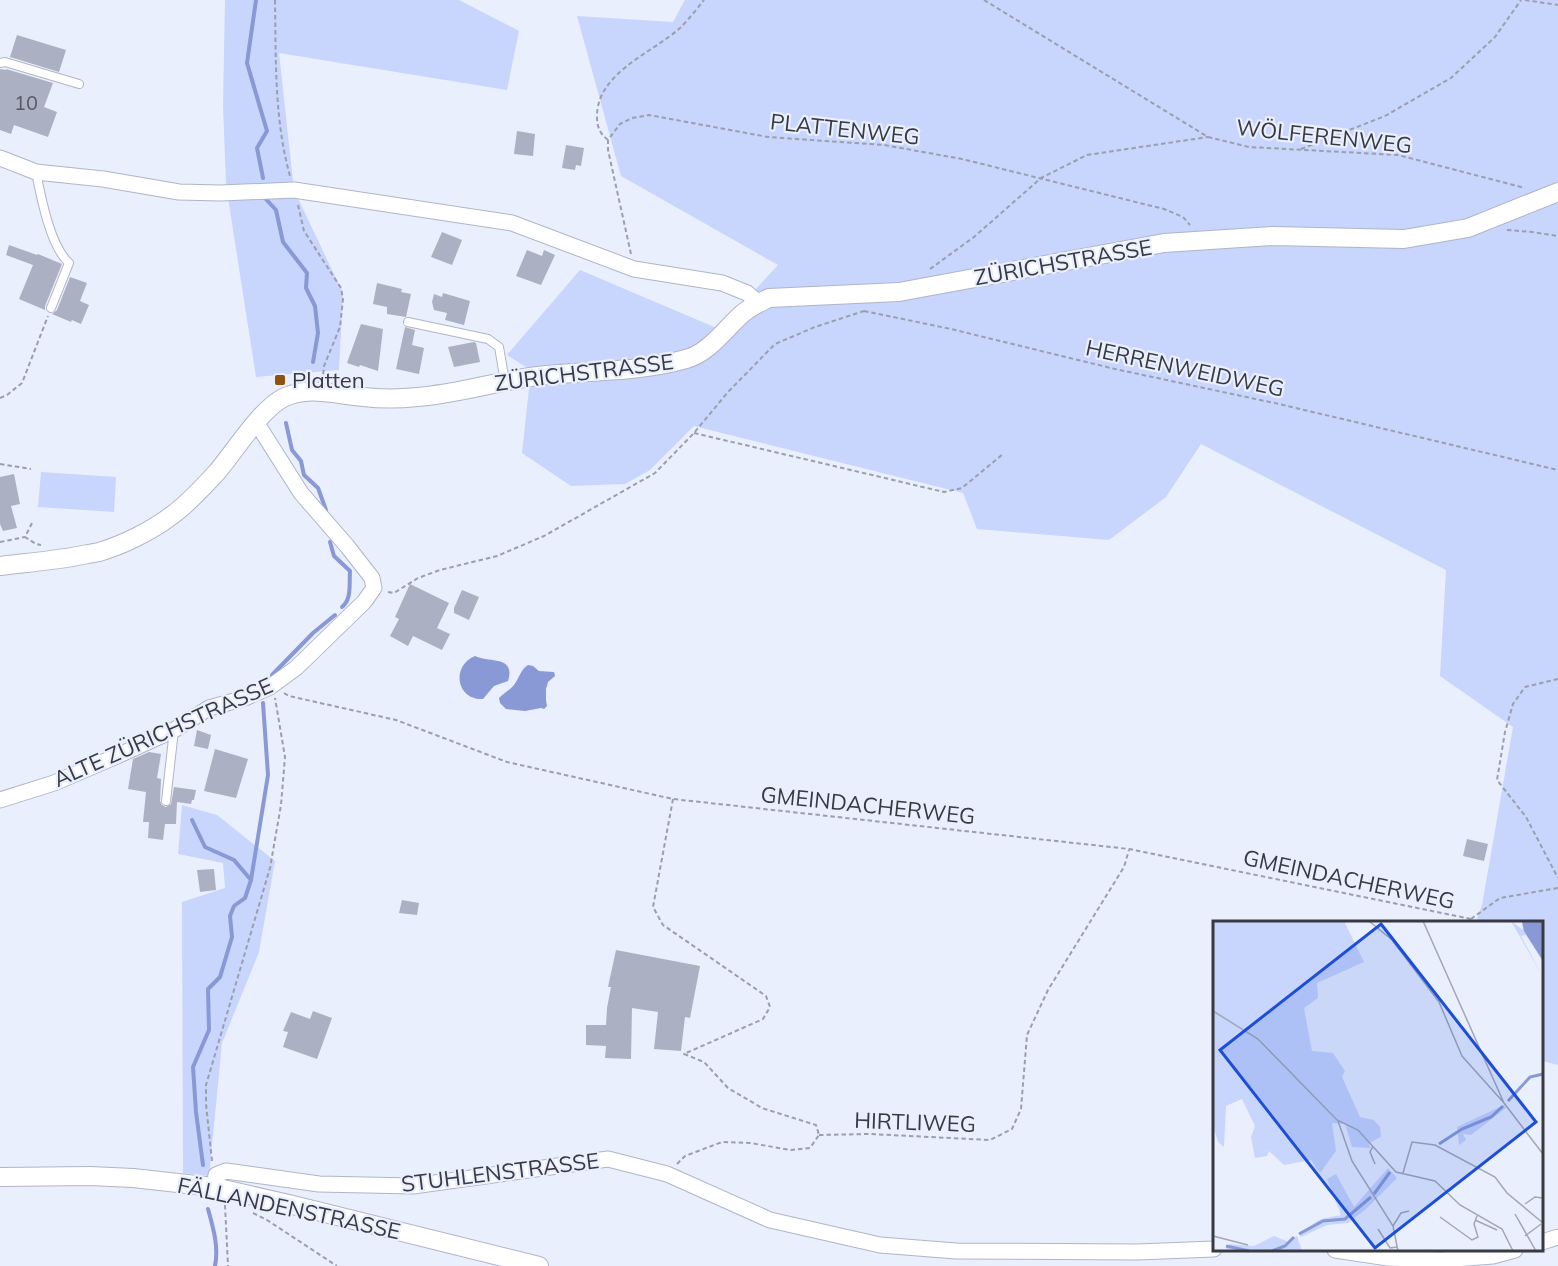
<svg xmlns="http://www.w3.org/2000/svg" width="1558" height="1266" font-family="Mulish,sans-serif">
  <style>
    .green { fill: #c8d5fd }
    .water { fill: #8899d5 }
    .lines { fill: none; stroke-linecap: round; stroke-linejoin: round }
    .stream { stroke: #8899d5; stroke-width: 4 }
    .building { fill: #abb1c3 }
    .service-casing { stroke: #afb5c8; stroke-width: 10 }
    .minor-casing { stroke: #afb5c8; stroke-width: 17 }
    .tertiary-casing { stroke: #afb5c8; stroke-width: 20 }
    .path { stroke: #9b9fab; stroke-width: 2; stroke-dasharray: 4.5 3; stroke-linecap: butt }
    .service { stroke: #fff; stroke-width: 8 }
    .minor { stroke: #fff; stroke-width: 15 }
    .tertiary { stroke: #fff; stroke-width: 18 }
    .poi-dot { fill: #8d5110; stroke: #eaeffe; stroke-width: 2 }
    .labels { text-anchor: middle; stroke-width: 4.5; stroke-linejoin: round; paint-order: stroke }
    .number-label { font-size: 20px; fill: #555862 }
    .street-label { font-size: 22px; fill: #383a42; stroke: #eaeffe }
    .poi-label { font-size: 22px; fill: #383a42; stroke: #eaeffe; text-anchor: start }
    .inset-river { fill: none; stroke: #8899d5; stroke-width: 3 }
    .inset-road { fill: none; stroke: #a3a7b3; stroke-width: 1.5 }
    .view { fill: #1d4ed8; fill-opacity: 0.15; stroke: #1d4ed8; stroke-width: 3 }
    .inset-edge { fill: none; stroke: #383a42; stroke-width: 3 }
  </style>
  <rect width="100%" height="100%" fill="#eaeffe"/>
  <g class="green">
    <path d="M225,0H459L519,31L507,90L279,53L294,190L343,293L339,370L256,377L226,185L223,105Z"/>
    <path d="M685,0H1558V1065L1542,1061V922H1476L1482,905L1513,727L1440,676L1446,570L1201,444L1166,497L1109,540L977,529L963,493L694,426L650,470L625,484L571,486L522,453L531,370L507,355L580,270L719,329L778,265L621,176L577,16L673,22Z"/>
    <path d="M41,472L116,477L114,512L38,507Z"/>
    <path d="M182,805L217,815L275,861L259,952L222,1043L209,1176L183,1173L182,902L225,888L223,863L178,854Z"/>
  </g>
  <g class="water">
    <path d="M475,656C489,663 516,655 508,681L494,686L483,699C456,700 451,666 475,656Z"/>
    <path d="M528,665L533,666L539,671L554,672L555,676L548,682L546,689V700L547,706L544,709L541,708L525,711L506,709L500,703L499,698C504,693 511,689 514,685C519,678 521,669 528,665Z"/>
  </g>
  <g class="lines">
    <g class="stream">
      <path d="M256,0L247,63L267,131L257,148L263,178"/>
      <path d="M264,197L276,210L283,242L307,273L306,288L315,306L318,333L313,362"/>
      <path d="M286,423L292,450L301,461L304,475L318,488L326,510"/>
      <path d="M330,542L334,556L350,571C349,584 352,599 342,607"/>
      <path d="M272,675L313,633L335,615"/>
      <path d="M192,820L205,847L234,860L251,880"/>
      <path d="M203,1165L196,1112L193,1067L209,1030L208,989L220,977L232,937L230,916L234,906L245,898L251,880L268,775L263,703"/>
      <path d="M208,1209C213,1227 219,1247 215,1266"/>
    </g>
  </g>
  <g class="building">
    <path d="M17,35L66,50L59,72L10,57Z"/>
    <path d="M0,69L6,70V69L53,83L44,107L57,112L48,137L14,125L11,134L0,130Z"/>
    <path d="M517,131L535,134L533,156L514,154Z"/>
    <path d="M566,145L584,148L581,166L576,165L575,170L562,168Z"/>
    <path d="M442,232L462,240L452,265L431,257Z"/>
    <path d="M9,245L37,255L38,254L62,264L45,306V310L19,299L33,265L6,255Z"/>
    <path d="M527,250L542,256L544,250L555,255L541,285L516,276Z"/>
    <path d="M70,277L87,283L80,301L89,305L81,324L72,320L71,322L52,314L57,310Z"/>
    <path d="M377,283L402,289L401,292L411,294L406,317L387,314V307L373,304Z"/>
    <path d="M443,293L470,301L464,325L445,320L447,313L434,310L432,302L434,294L442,297Z"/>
    <path d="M361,324L383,329L378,371L360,365L359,367L347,363Z"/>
    <path d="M405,327L415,330L412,345L424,348L419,374L396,369Z"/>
    <path d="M474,342L476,343L480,362L454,367L448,347Z"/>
    <path d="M14,474L20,504L11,506L17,528L3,531L0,524V477Z"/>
    <path d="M410,584L449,603L437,628L450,634L442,650L413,636L408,646L390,636L399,619L395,617Z"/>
    <path d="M462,590L479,597L469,620L454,613V608Z"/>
    <path d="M197,730L211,735L208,749L194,746Z"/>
    <path d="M215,749L248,759L236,798L204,791Z"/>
    <path d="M149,752L161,754L157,778L161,779L160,801L162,805L166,807L171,804L174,787L196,790L194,800H192L191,804L177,802L176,824H165L163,840L148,838L149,822H143L146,792L128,789L133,759Z"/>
    <path d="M1467,839L1488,844L1484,861L1463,856Z"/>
    <path d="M214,869L216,890L200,892L197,870Z"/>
    <path d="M402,900L419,903L417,915L399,913Z"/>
    <path d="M616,950L700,966L690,1018L685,1017L681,1051L654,1049L658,1012L632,1008L631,1059L605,1058L606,1046L586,1045V1025H606L607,1008L611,987H608Z"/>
    <path d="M313,1011L332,1018L317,1059L283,1047L288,1032L283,1031L291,1012L310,1019Z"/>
  </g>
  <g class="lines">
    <defs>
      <g id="service">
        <path d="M0,63L5,62L79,84"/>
        <path d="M36,172C41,197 50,246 69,263L51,308"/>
        <path d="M408,322L488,339L499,347L505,382"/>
        <path d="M166,801L174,730"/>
      </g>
      <g id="minor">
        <path d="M0,158L36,172L103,179L179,192L221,193L294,190L512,223L634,269L722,283L747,293L759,303"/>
        <path d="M0,800L54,783L117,756L174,730L209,708L245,698L270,687L296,668L364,602L374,588L372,578L347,546L301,493L256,422"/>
        <path d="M214,1187L216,1175L226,1171L319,1184L413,1186L608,1159L667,1174L770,1220L880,1245L956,1251L1137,1252L1214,1249"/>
        <path d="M1542,1242L1558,1237"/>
        <path d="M1335,1250L1388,1258L1441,1260L1493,1256L1515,1250"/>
      </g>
      <g id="tertiary">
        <path d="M0,566C24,563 48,561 72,557C81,555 90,554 99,552C123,545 151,531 171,516C188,504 203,487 217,472C235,451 260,410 283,398C308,385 336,395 363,397C381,399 399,399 417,397C458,394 497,381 538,376C588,370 636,373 686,359C709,353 725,329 742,314C750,307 759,303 769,298L899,292L1164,243L1273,236L1404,239L1468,228L1558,192"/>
        <path d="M0,1177L90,1176L133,1178L214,1187L293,1205L539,1266"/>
      </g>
    </defs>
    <use href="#service" class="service-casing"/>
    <use href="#minor" class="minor-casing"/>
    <use href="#tertiary" class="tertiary-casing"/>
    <g class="path">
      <path d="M275,0C276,58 274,119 290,176"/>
      <path d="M984,0L1208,137L1249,147L1398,155L1525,188"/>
      <path d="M1525,0L1558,5"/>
      <path d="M608,140C599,133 597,126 597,116C597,73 652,53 680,28C688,20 697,9 704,0"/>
      <path d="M1301,149L1385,116L1451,78L1495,37L1521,0"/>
      <path d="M298,205L304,231L341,288L343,299L340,327L324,366L323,376"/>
      <path d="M1507,230L1532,232L1558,236"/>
      <path d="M631,254L608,150V140L620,124L632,118L649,115L768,137L884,145L962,159L1164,209L1183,217L1190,225"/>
      <path d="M930,269L974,237L1041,178L1087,155L1208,137"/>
      <path d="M864,311L951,329L1115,369L1279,404L1558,470"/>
      <path d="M0,398L7,395L22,383L48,316"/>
      <path d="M694,433L944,492L962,488L1003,454"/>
      <path d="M0,464L31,469"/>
      <path d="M32,523L25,537L36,544L41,545"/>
      <path d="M0,542L25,537"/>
      <path d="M388,592L394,593L418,578L440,570L497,556L544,536L655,473L694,433L728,392L775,344L815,327L864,311"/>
      <path d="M1558,679L1525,687L1513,704L1505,732L1497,780L1526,817L1558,878"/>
      <path d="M284,693L289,696L396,720L507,762L673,799L1129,849L1471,919"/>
      <path d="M673,799L653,907L663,925L766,996L770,1007L763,1019L684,1054L704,1062L728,1088L762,1108L816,1125L819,1135"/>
      <path d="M1471,919L1500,898L1558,888"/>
      <path d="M819,1135L869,1134L990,1140L1012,1129L1021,1109L1027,1035L1048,990L1124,867L1129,850"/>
      <path d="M212,1161L206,1104V1085L270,868L281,805L285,757L275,698"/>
      <path d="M677,1164L685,1156L722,1142L750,1143L791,1150L810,1148L819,1135"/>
      <path d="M225,1205L228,1266"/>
      <path d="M253,1213L267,1220L337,1266"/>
    </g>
    <use href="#service" class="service"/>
    <use href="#minor" class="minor"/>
    <use href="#tertiary" class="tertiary"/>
  </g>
  <rect class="poi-dot" x="274" y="374" width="12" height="12" rx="3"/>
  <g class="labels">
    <g class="number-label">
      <text x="26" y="110">10</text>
    </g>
    <g class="street-label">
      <text transform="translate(845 129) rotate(6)" y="8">PLATTENWEG</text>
      <text transform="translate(1324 136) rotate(6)" y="8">WÖLFERENWEG</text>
      <text transform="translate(1063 262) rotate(-10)" y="8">ZÜRICHSTRASSE</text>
      <text transform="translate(1185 368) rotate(12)" y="8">HERRENWEIDWEG</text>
      <text transform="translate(584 372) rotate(-7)" y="8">ZÜRICHSTRASSE</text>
      <text transform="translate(163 732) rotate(-24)" y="8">ALTE ZÜRICHSTRASSE</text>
      <text transform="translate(868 805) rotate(6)" y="8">GMEINDACHERWEG</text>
      <text transform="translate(1349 879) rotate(12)" y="8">GMEINDACHERWEG</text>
      <text transform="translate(915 1122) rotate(2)" y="8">HIRTLIWEG</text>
      <text transform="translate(500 1172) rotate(-7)" y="8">STUHLENSTRASSE</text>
      <text transform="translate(289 1208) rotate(12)" y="8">FÄLLANDENSTRASSE</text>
    </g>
    <g class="poi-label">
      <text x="292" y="388">Platten</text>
    </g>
  </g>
  <g transform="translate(1213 921)">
    <rect width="330" height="330" fill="#eaeffe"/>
    <path d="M0,0H131L151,41L104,62L105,77L91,87L99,130L120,132L132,150L129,156L147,196L161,199L167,206L168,216L156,222L157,227L139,226L132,203L119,202L123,230L107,252L98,239L71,244L56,230L54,235L42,237L38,216L42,205L29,178L13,185L11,226L5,221L0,204ZM298,0L310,9L309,0L325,18L330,40L313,14L308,15L330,56ZM291,184L293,187L258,214L250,213L253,219L246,224L244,206ZM175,247L184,257L153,288L135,302L114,304L88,316L86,312L108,298L128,294L114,258L123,253L141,286ZM61,315L76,321L84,315L89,330L13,328L16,323L41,325Z" fill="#c8d5fd"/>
    <path d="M309,0H330V40L311,10Z" fill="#8899d5"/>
    <path class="inset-river" d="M295,180L317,156L330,153M226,223L249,208L278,196L290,185M161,273L177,251M86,313L110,300L132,298L158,276M13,325L36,330M59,330L72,325L81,316"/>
    <path class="inset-road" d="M156,0L179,19L226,81L249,135L291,182M210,0L291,182L330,233M0,90L45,118L124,199L145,209L183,251L222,260L247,284L289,308L300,330M125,200L139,240L180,305L185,330M160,225L157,231L162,243M190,252L199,221L222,224L282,256L294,272L330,302M312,283L322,276L330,277M302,293L323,330M227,296L259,319L265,316L261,303L264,295M262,299L284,309M180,305L188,292L196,290M165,308L177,327L184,326M0,315L35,324M312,315L328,303"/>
    <path class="view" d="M168,3L323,201L162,327L7,129Z"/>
    <rect width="330" height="330" class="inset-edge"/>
  </g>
</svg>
